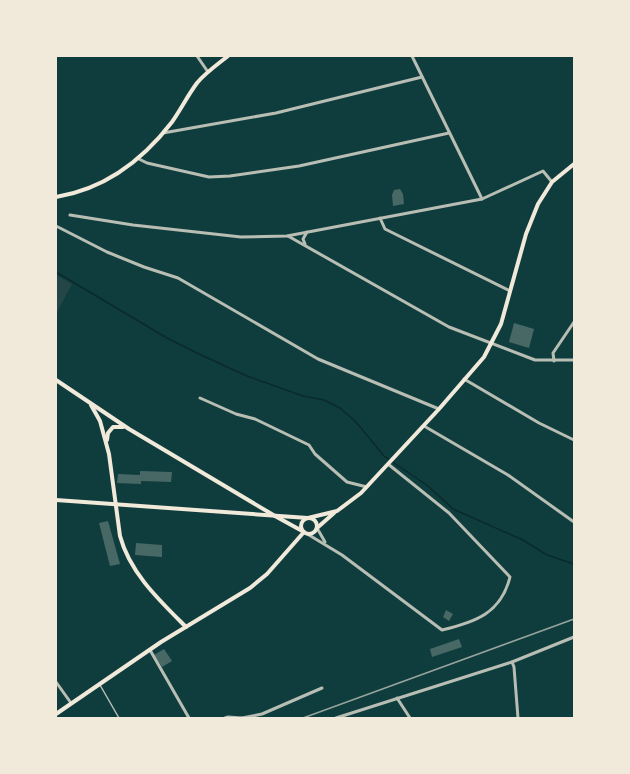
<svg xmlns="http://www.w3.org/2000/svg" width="630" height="774" font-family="Montserrat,sans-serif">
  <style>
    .green { fill: #244646 }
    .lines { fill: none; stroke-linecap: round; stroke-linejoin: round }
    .stream { stroke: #0a2a2b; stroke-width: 1.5 }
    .building { fill: #486865 }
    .service { stroke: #b8beb3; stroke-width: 1.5 }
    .minor { stroke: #b8beb3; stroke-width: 3 }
    .secondary { stroke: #f1e9da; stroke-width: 4 }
    .rail { stroke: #97a49c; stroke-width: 1.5 }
  </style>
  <rect width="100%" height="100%" fill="#0f3d3e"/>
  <path class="green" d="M56 275 72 284 56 314Z"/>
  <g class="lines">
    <path class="stream" d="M56 272 167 338 199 354 247 376 303 396 324 400 340 408 356 422 384 456 428 486 453 509 523 540 547 555 574 564"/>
  </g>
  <g class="building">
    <path d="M400 189 403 194 404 204 393 206 392 195 394 190Z"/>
    <path d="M514 323 534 329 529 348 509 342Z"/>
    <path d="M140 471 172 472 171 482 141 481V484L117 483 118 474 140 475Z"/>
    <path d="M108 521 120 564 110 566 99 523Z"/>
    <path d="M136 543 162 545V557L135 555Z"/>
    <path d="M446 610 453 614 449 621 443 617Z"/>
    <path d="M459 639 462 647 432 657 430 649Z"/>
    <path d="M164 649 172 661 162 667 154 655Z"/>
  </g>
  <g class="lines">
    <path class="service" d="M100 685 119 718"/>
    <g class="minor">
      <path d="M197 56 208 72"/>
      <path d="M412 56 482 199"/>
      <path d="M163 133 276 113 422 77"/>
      <path d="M139 159 147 163 209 177 230 176 299 166 449 133"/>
      <path d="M70 215 133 225 241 237 287 236 482 199 543 171 552 182"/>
      <path d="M380 218 385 229 510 291"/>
      <path d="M56 226 107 252 144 267 178 278 318 359 439 409"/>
      <path d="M288 236 449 327 535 360H574"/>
      <path d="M305 244 303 239 307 232"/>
      <path d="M554 361 553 353 574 322"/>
      <path d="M464 379 539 423 574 440"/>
      <path d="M200 398 236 414 255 419 309 445 315 454 347 482 367 487"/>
      <path d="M424 426 508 475 574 522"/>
      <path d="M317 528 325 542"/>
      <path d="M304 532 342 555 442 630C476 622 501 613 510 577L449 513 388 464"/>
      <path d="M150 650 189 718"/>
      <path d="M512 662 574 637"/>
      <path d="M56 682 71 703"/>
      <path d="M397 698 410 718"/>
      <path d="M225 718 228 717 242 718"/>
      <path d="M242 718 262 714 322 688"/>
      <path d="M336 718 512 662 514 667 518 718"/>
    </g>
    <g class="secondary">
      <path d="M56 197C105 189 142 161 172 122 181 109 188 95 197 83 205 73 218 64 228 56"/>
      <path d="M56 380 129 429 275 516 304 532 267 574 250 588 161 642 56 714"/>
      <path d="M91 405 100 421 109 454 120 536C130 573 159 600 186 627"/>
      <path d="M107 440 108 433 113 427H123"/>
      <path d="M56 500 308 518 337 511 361 493 439 409 484 357 501 324 526 234 538 204 552 182 574 164"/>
      <circle cx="309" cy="526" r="8"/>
      <path d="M317 528 334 513"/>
    </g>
    <path class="rail" d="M303 718 574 619"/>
  </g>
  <rect width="630" height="774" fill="none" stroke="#f1e9da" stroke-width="114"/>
</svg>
